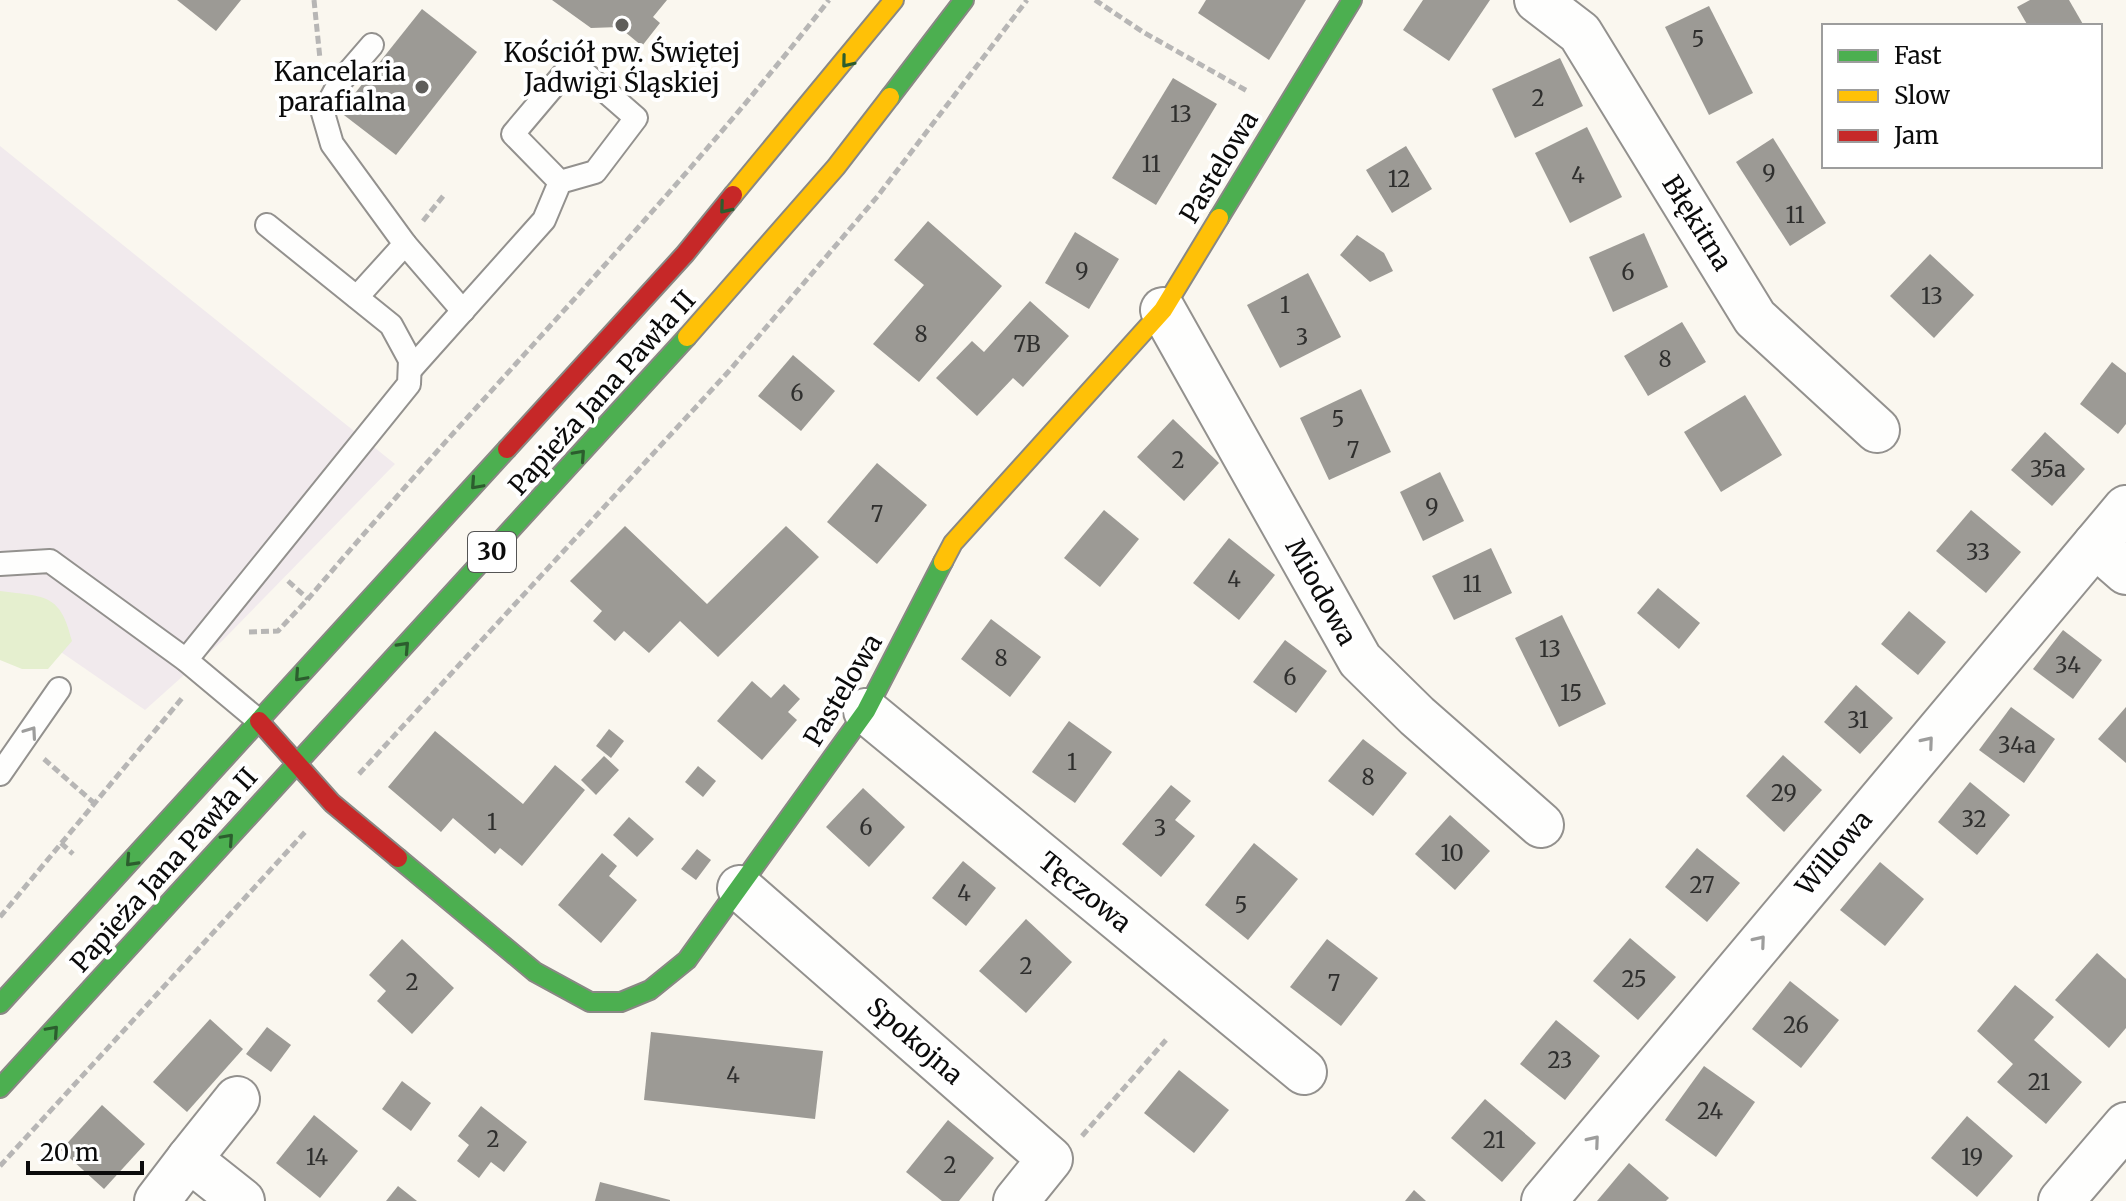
<svg xmlns="http://www.w3.org/2000/svg" width="2126" height="1201" font-family="Merriweather,serif">
  <style>
    .industrial { fill: #f1eaed }
    .green { fill: #e5efcf }
    .building { fill: #9c9a95 }
    .lines { fill: none; stroke-linecap: round; stroke-linejoin: round }
    .lane-casing { stroke: #93918e; stroke-width: 26 }
    .street-casing { stroke: #93918e; stroke-width: 48 }
    .fast-casing { stroke: #898884; stroke-width: 22 }
    .slow-casing { stroke: #898884; stroke-width: 22 }
    .jam-casing { stroke: #898884; stroke-width: 22 }
    .path { stroke: #b7b6b5; stroke-width: 5; stroke-dasharray: 8 4; stroke-linecap: butt }
    .lane { stroke: #fefefd; stroke-width: 22 }
    .street { stroke: #fefefd; stroke-width: 44 }
    .fast { stroke: #4caf50; stroke-width: 18 }
    .slow { stroke: #ffc107; stroke-width: 18 }
    .jam { stroke: #c62828; stroke-width: 18 }
    .oneway { stroke: #2c5d2e }
    .oneway2 { stroke: #9d9d9c }
    .poi-dot { fill: #5f5e5b; stroke: #fff; stroke-width: 3 }
    .labels { text-anchor: middle; stroke-width: 8; stroke-linejoin: round; paint-order: stroke }
    .number-label { font-size: 22px; fill: #2f2f2e }
    .shield { fill: #fff; stroke: #545454; stroke-width: 2 }
    .shield-label { font-size: 24px; font-weight: bold; fill: #0b0b0b }
    .poi-label { font-size: 26px; fill: #0b0b0b; stroke: #fff }
    .street-label { font-size: 26px; fill: #0b0b0b; stroke: #fff }
  </style>
  <rect width="100%" height="100%" fill="#faf7ef"/>
  <path class="industrial" d="M0 146 395 464 222 641 145 710 0 610Z"/>
  <path class="green" d="M0 591C46 597 60 593 72 641L48 669H22L0 660Z"/>
  <g class="building">
    <path d="M177 0H241L216 31Z"/>
    <path d="M552 0H667L653 17 660 23 642 46 619 27 591 28Z"/>
    <path d="M1206 0H1306L1269 60 1198 13Z"/>
    <path d="M1423 0H1490L1449 61 1403 30Z"/>
    <path d="M2030 0H2069L2084 26H2028L2017 7Z"/>
    <path d="M1709 6 1753 93 1709 115 1665 27Z"/>
    <path d="M422 9 477 52 396 155 340 112Z"/>
    <path d="M1560 58 1583 106 1515 138 1492 89Z"/>
    <path d="M1173 78 1217 104 1156 205 1112 178Z"/>
    <path d="M1587 127 1622 197 1570 223 1535 153Z"/>
    <path d="M1773 138 1826 223 1790 246 1736 162Z"/>
    <path d="M1406 146 1432 189 1392 213 1366 170Z"/>
    <path d="M928 221 1002 286 919 382 873 344 924 285 894 260Z"/>
    <path d="M1075 232 1119 259 1089 309 1045 283Z"/>
    <path d="M1644 233 1668 287 1613 312 1589 257Z"/>
    <path d="M1357 235 1384 253 1393 271 1370 282 1340 255Z"/>
    <path d="M1930 254 1974 295 1934 338 1890 296Z"/>
    <path d="M1308 273 1341 337 1280 368 1247 305Z"/>
    <path d="M1030 301 1069 336 1023 387 1013 378 977 416 936 378 972 341 984 352Z"/>
    <path d="M1682 322 1706 362 1648 396 1624 356Z"/>
    <path d="M793 355 835 391 801 431 758 396Z"/>
    <path d="M2112 362 2126 373V424L2118 434 2080 404Z"/>
    <path d="M1361 389 1391 452 1329 480 1300 418Z"/>
    <path d="M1745 395 1782 455 1721 492 1684 432Z"/>
    <path d="M1173 419 1219 463 1184 501 1137 457Z"/>
    <path d="M2045 432 2085 469 2052 506 2011 470Z"/>
    <path d="M877 463 927 505 877 564 827 522Z"/>
    <path d="M1440 472 1464 521 1423 541 1400 492Z"/>
    <path d="M1104 510 1139 539 1100 587 1064 558Z"/>
    <path d="M1971 510 2021 552 1986 593 1936 551Z"/>
    <path d="M625 526 707 604 786 526 819 557 718 657 680 621 649 653 624 631 615 641 593 621 602 611 570 581Z"/>
    <path d="M1229 538 1275 575 1239 620 1193 583Z"/>
    <path d="M1491 548 1512 593 1454 620 1432 576Z"/>
    <path d="M1658 588 1700 623 1679 649 1637 613Z"/>
    <path d="M1909 611 1946 642 1918 675 1881 644Z"/>
    <path d="M1562 615 1606 704 1559 727 1515 638Z"/>
    <path d="M991 619 1041 657 1010 697 961 659Z"/>
    <path d="M2063 630 2102 660 2073 699 2033 669Z"/>
    <path d="M1285 640 1327 671 1296 713 1253 682Z"/>
    <path d="M752 681 771 698 784 684 800 699 788 712 797 720 762 760 717 721Z"/>
    <path d="M1856 685 1893 718 1860 754 1824 722Z"/>
    <path d="M2011 707 2055 739 2024 783 1979 750Z"/>
    <path d="M2126 707V763L2098 739Z"/>
    <path d="M1069 721 1112 752 1075 803 1032 772Z"/>
    <path d="M609 729 624 741 611 758 596 746Z"/>
    <path d="M435 731 523 804 555 765 585 790 522 866 500 848 495 854 453 818 441 832 388 787Z"/>
    <path d="M1363 739 1407 773 1373 816 1328 781Z"/>
    <path d="M1783 755 1822 790 1784 832 1746 796Z"/>
    <path d="M604 756 619 770 596 795 581 780Z"/>
    <path d="M698 766 716 781 703 797 685 782Z"/>
    <path d="M1970 782 2010 815 1977 855 1938 822Z"/>
    <path d="M1171 785 1191 801 1175 820 1195 836 1161 877 1122 844Z"/>
    <path d="M863 788 905 827 869 867 826 827Z"/>
    <path d="M1450 815 1490 851 1455 890 1415 854Z"/>
    <path d="M629 817 654 839 637 857 613 835Z"/>
    <path d="M1254 843 1298 879 1248 940 1205 905Z"/>
    <path d="M1697 848 1740 883 1707 922 1665 887Z"/>
    <path d="M697 849 711 860 696 880 681 869Z"/>
    <path d="M602 853 617 866 609 876 637 900 601 943 558 905Z"/>
    <path d="M963 861 996 888 966 926 932 898Z"/>
    <path d="M1880 862 1924 899 1885 946 1840 910Z"/>
    <path d="M1026 919 1072 962 1026 1013 979 971Z"/>
    <path d="M1630 938 1676 977 1638 1020 1593 981Z"/>
    <path d="M402 939 454 988 412 1034 377 1001 386 991 369 975Z"/>
    <path d="M1327 939 1378 978 1341 1026 1290 987Z"/>
    <path d="M2097 953 2126 979V1028L2109 1048 2055 1000Z"/>
    <path d="M1790 981 1839 1020 1801 1068 1752 1029Z"/>
    <path d="M2015 985 2054 1017 2034 1040 2082 1082 2046 1124 1997 1082 2013 1064 1977 1031Z"/>
    <path d="M210 1019 243 1049 187 1112 153 1082Z"/>
    <path d="M1556 1020 1600 1056 1565 1100 1520 1064Z"/>
    <path d="M267 1027 291 1045 271 1072 246 1054Z"/>
    <path d="M651 1032 823 1051 815 1119 644 1100Z"/>
    <path d="M1704 1066 1755 1102 1716 1157 1665 1120Z"/>
    <path d="M1179 1070 1229 1110 1194 1153 1144 1113Z"/>
    <path d="M402 1081 431 1103 411 1131 382 1109Z"/>
    <path d="M1485 1099 1536 1143 1502 1182 1451 1138Z"/>
    <path d="M102 1105 145 1144 104 1189 61 1150Z"/>
    <path d="M481 1106 527 1142 504 1172 491 1162 479 1178 457 1161 469 1145 458 1136Z"/>
    <path d="M314 1115 358 1151 320 1198 276 1163Z"/>
    <path d="M1967 1116 2013 1156 1977 1197 1931 1158Z"/>
    <path d="M948 1120 994 1158 959 1201H942L906 1172Z"/>
    <path d="M1629 1163 1669 1198 1666 1201H1597Z"/>
    <path d="M600 1182 670 1200V1201H595Z"/>
    <path d="M398 1186 417 1201H386Z"/>
    <path d="M1414 1190 1426 1201H1405Z"/>
  </g>
  <g class="lines">
    <g class="lane-casing">
      <g id="lane">
        <path d="M405 244 463 311"/>
        <path d="M357 297 405 244 332 144 323 113 340 82 372 45"/>
        <path d="M410 370 544 220 560 182 595 172 636 118 573 63 513 134 560 182"/>
        <path d="M0 564 50 561 186 660 259 721"/>
        <path d="M186 660 409 384 410 360 391 325 267 225"/>
        <path d="M0 774 59 689"/>
      </g>
    </g>
    <g class="street-casing">
      <g id="street">
        <path d="M1537 0 1580 33 1755 318 1877 430"/>
        <path d="M1163 310 1360 660 1417 716 1541 825"/>
        <path d="M2095 545 2126 572"/>
        <path d="M866 711 1304 1072"/>
        <path d="M740 888 1050 1159 1016 1201"/>
        <path d="M189 1159 237 1099"/>
        <path d="M157 1201 189 1159 242 1201"/>
        <path d="M1544 1201 2126 508"/>
        <path d="M2061 1201 2126 1125"/>
      </g>
    </g>
    <g class="fast-casing">
      <g id="fast">
        <path d="M890 97 964 0"/>
        <path d="M1219 218 1352 0"/>
        <path d="M398 858 535 972 590 1002H621L650 990 687 960 866 711 943 562"/>
        <path d="M0 1004 507 449"/>
        <path d="M0 1088 687 337"/>
      </g>
    </g>
    <g class="slow-casing">
      <g id="slow">
        <path d="M733 195 894 0"/>
        <path d="M687 337 836 167 890 97"/>
        <path d="M943 562 953 543 1163 310 1219 218"/>
      </g>
    </g>
    <g class="jam-casing">
      <g id="jam">
        <path d="M507 449 685 254 733 195"/>
        <path d="M259 721 332 803 398 858"/>
      </g>
    </g>
    <g class="path">
      <path d="M314 0 320 59"/>
      <path d="M1095 0 1143 32 1249 92"/>
      <path d="M423 221 444 195"/>
      <path d="M288 581 308 599"/>
      <path d="M249 632 278 631 308 599C479 397 666 209 829 0"/>
      <path d="M44 759 94 803"/>
      <path d="M359 774 729 371 877 197 1027 0"/>
      <path d="M61 843 73 854"/>
      <path d="M0 917 183 697"/>
      <path d="M1082 1136 1166 1040"/>
      <path d="M0 1166 306 831"/>
    </g>
    <use href="#lane" class="lane"/>
    <use href="#street" class="street"/>
    <use href="#fast" class="fast"/>
    <use href="#slow" class="slow"/>
    <use href="#jam" class="jam"/>
  </g>
  <defs><path id="oneway-chevron" d="M-2-3.5L2.5 0L-2 3.5" fill="none" stroke-width="1.6" stroke-linecap="round" stroke-linejoin="round" transform="scale(2)"/></defs>
  <g class="oneway">
    <use href="#oneway-chevron" transform="translate(847 62) rotate(129)"/>
    <use href="#oneway-chevron" transform="translate(725 208) rotate(130)"/>
    <use href="#oneway-chevron" transform="translate(580 455) rotate(-48)"/>
    <use href="#oneway-chevron" transform="translate(476 484) rotate(132)"/>
    <use href="#oneway-chevron" transform="translate(404 647) rotate(-47)"/>
    <use href="#oneway-chevron" transform="translate(300 676) rotate(132)"/>
    <use href="#oneway-chevron" transform="translate(228 839) rotate(-48)"/>
    <use href="#oneway-chevron" transform="translate(131 861) rotate(133)"/>
    <use href="#oneway-chevron" transform="translate(53 1031) rotate(-48)"/>
  </g>
  <g class="oneway2">
    <use href="#oneway-chevron" transform="translate(31 732) rotate(-55)"/>
    <use href="#oneway-chevron" transform="translate(1928 742) rotate(-50)"/>
    <use href="#oneway-chevron" transform="translate(1760 941) rotate(-50)"/>
    <use href="#oneway-chevron" transform="translate(1594 1141) rotate(-50)"/>
  </g>
  <g class="poi-dot">
    <circle cx="622" cy="25" r="8"/>
    <circle cx="422" cy="87" r="8"/>
  </g>
  <g class="labels">
    <g class="number-label">
      <text x="1698" y="47">5</text>
      <text x="1538" y="106">2</text>
      <text x="1181" y="122">13</text>
      <text x="1151" y="172">11</text>
      <text x="1769" y="181">9</text>
      <text x="1578" y="183">4</text>
      <text x="1399" y="187">12</text>
      <text x="1795" y="223">11</text>
      <text x="1082" y="279">9</text>
      <text x="1628" y="280">6</text>
      <text x="1932" y="304">13</text>
      <text x="1285" y="313">1</text>
      <text x="921" y="342">8</text>
      <text x="1302" y="345">3</text>
      <text x="1027" y="352">7B</text>
      <text x="1665" y="367">8</text>
      <text x="797" y="401">6</text>
      <text x="1338" y="427">5</text>
      <text x="1353" y="458">7</text>
      <text x="1178" y="468">2</text>
      <text x="2048" y="477">35a</text>
      <text x="1432" y="515">9</text>
      <text x="877" y="522">7</text>
      <text x="1978" y="560">33</text>
      <text x="1234" y="587">4</text>
      <text x="1472" y="592">11</text>
      <text x="1550" y="657">13</text>
      <text x="1001" y="666">8</text>
      <text x="2068" y="673">34</text>
      <text x="1290" y="685">6</text>
      <text x="1571" y="701">15</text>
      <text x="1858" y="728">31</text>
      <text x="2017" y="753">34a</text>
      <text x="1072" y="770">1</text>
      <text x="1368" y="785">8</text>
      <text x="1784" y="801">29</text>
      <text x="1974" y="827">32</text>
      <text x="492" y="830">1</text>
      <text x="866" y="835">6</text>
      <text x="1160" y="836">3</text>
      <text x="1452" y="861">10</text>
      <text x="1702" y="893">27</text>
      <text x="964" y="901">4</text>
      <text x="1241" y="913">5</text>
      <text x="1026" y="974">2</text>
      <text x="1634" y="987">25</text>
      <text x="412" y="990">2</text>
      <text x="1334" y="991">7</text>
      <text x="1796" y="1033">26</text>
      <text x="1560" y="1068">23</text>
      <text x="733" y="1083">4</text>
      <text x="2039" y="1090">21</text>
      <text x="1710" y="1119">24</text>
      <text x="493" y="1147">2</text>
      <text x="1494" y="1148">21</text>
      <text x="317" y="1165">14</text>
      <text x="1972" y="1165">19</text>
      <text x="950" y="1173">2</text>
    </g>
    <rect class="shield" x="468" y="532" width="48" height="40" rx="6"/>
    <g class="shield-label">
      <text x="492" y="560">30</text>
    </g>
    <g class="poi-label">
      <text x="622" y="62">Kościół pw. Świętej<tspan x="622" dy="30">Jadwigi Śląskiej</tspan></text>
      <text x="406" y="81" text-anchor="end">Kancelaria<tspan x="406" dy="30">parafialna</tspan></text>
    </g>
    <g class="street-label">
      <text transform="translate(1219 167) rotate(-59)" y="9">Pastelowa</text>
      <text transform="translate(1697 223) rotate(58)" y="9">Błękitna</text>
      <text transform="translate(602 393) rotate(-48)" y="9">Papieża Jana Pawła II</text>
      <text transform="translate(1321 592) rotate(61)" y="9">Miodowa</text>
      <text transform="translate(843 690) rotate(-59)" y="9">Pastelowa</text>
      <text transform="translate(1834 853) rotate(-50)" y="9">Willowa</text>
      <text transform="translate(164 870) rotate(-48)" y="9">Papieża Jana Pawła II</text>
      <text transform="translate(1085 892) rotate(39)" y="9">Tęczowa</text>
      <text transform="translate(915 1041) rotate(41)" y="9">Spokojna</text>
    </g>
  </g>
  <rect x="1822" y="24" width="280" height="144" fill="#ffffff" stroke="#9d9d9d" stroke-width="2"/>
  <rect x="1838" y="50" width="40" height="12" fill="#4caf50" stroke="#9d9d9d" stroke-width="2"/>
  <text x="1894" y="64" font-size="24" fill="#0b0b0b">Fast</text>
  <rect x="1838" y="90" width="40" height="12" fill="#ffc107" stroke="#9d9d9d" stroke-width="2"/>
  <text x="1894" y="104" font-size="24" fill="#0b0b0b">Slow</text>
  <rect x="1838" y="130" width="40" height="12" fill="#c62828" stroke="#9d9d9d" stroke-width="2"/>
  <text x="1894" y="144" font-size="24" fill="#0b0b0b">Jam</text>
  <path d="M28 1161v12h114v-12" fill="none" stroke="#0b0b0b" stroke-width="4"/>
  <text x="40" y="1161" font-size="24" fill="#0b0b0b" stroke="#ffffff" stroke-width="6" paint-order="stroke">20 m</text>
</svg>
